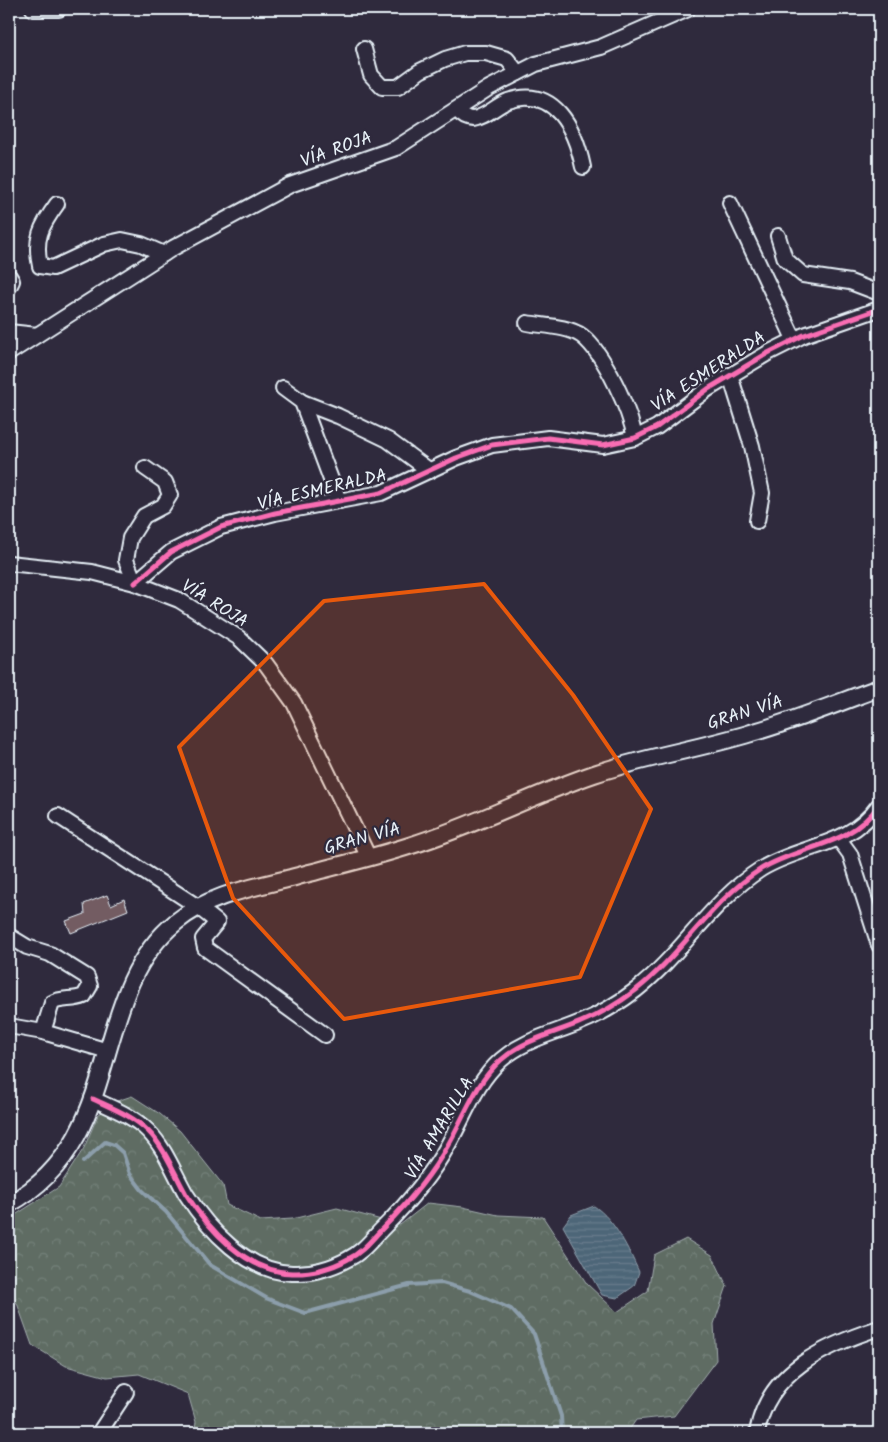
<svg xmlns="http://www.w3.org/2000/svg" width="888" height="1442" font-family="Kalam,sans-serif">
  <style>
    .forest { fill: url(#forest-crowns); stroke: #a3aeae }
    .water { fill: url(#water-rules); stroke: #8c9eab }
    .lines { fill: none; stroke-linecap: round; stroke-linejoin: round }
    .stream { stroke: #8c9eab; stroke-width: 4 }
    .building { fill: #735c62; stroke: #e8f1f8 }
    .minor-casing { stroke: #e8f1f8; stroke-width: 18 }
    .major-casing { stroke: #e8f1f8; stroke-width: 20 }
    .minor { stroke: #2f2a3d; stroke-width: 14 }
    .major { stroke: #2f2a3d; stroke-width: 16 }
    .cycleway-casing { stroke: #2f2a3d; stroke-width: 8 }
    .cycleway { stroke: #f96db3; stroke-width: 5 }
    .marked { fill: #e8590c; fill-opacity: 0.2; stroke: #e8590c; stroke-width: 4; stroke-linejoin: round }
    .labels { text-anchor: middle; stroke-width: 4.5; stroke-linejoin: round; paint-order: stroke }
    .street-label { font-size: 18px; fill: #e8f1f8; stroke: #2f2a3d }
  </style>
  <defs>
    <pattern id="forest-crowns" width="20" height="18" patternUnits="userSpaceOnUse" patternTransform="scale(1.25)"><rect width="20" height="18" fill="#5e6c63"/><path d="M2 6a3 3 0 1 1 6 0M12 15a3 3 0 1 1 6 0" fill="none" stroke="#75817a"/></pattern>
    <pattern id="water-rules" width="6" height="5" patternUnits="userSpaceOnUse" patternTransform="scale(1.25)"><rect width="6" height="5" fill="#4e6678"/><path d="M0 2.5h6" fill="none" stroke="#687c8c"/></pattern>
  </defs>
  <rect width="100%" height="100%" fill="#2f2a3d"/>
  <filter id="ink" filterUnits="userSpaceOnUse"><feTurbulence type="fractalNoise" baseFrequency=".02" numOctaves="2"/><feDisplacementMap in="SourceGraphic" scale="10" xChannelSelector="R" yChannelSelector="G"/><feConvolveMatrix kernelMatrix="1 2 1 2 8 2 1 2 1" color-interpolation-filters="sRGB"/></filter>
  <g filter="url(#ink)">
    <path class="forest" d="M132 1096 160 1114 180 1131 223 1185 227 1205 261 1221 292 1219 337 1208 400 1225 428 1203 463 1207 498 1215 543 1217 587 1284 617 1312 648 1291 654 1255 686 1239 712 1255 727 1286 714 1324 716 1360 674 1416 636 1420 627 1433H194L196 1422 188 1394 139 1374 107 1377 66 1366 32 1345 17 1303 9 1294V1219L59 1187 84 1148 98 1115 117 1101Z"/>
    <path class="water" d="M594 1206C615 1220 629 1250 639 1272L634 1286 617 1298 602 1295 563 1226 571 1215Z"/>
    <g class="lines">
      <path class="stream" d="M83 1162 105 1142 114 1145 123 1153 130 1174 142 1190 166 1212 210 1265 268 1299 305 1313 409 1285 442 1283 470 1291 511 1309 534 1334 561 1416 562 1433"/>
    </g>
    <path class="building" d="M107 895 111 905 124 899 128 910 71 933 66 921 85 914 84 904Z"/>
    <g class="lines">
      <g class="minor-casing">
        <g id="minor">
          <path d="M33 9H59"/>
          <path d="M364 49 371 75 382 87H398L420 71 445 59 465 53H486L507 59 518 73"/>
          <path d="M457 110C461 115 466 119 473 119 487 117 495 106 508 101 555 85 575 129 583 167"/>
          <path d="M730 203 794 339"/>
          <path d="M57 204C41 226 34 239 40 266L53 268 104 244 122 240 141 244 164 254"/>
          <path d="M778 236 785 259 803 275 850 282 879 293"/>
          <path d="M9 276 12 281 9 287"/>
          <path d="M527 323C544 326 568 326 582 336 605 354 630 411 635 438"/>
          <path d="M9 332 37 335"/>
          <path d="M9 353 173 248 290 185 396 148 489 88 536 64 601 47 688 9"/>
          <path d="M730 375 752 446 762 493 757 521"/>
          <path d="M283 388 302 402 339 501"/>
          <path d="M302 402 338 416 388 440 430 471"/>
          <path d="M145 468 165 482 170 495 163 506 144 516 130 538 126 560 135 583 171 552 221 527 275 513 381 493 456 458 492 445 548 438 603 445 635 438 657 427 708 389 768 353 804 335 879 309"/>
          <path d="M9 563 92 572 135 583 179 600 239 638 266 664 294 703 369 858"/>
          <path d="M58 816 198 907 217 922 203 939 205 948 325 1035"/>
          <path d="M839 839 850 854 879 945"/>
          <path d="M9 936 27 947 50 954 87 977 90 986 84 996C73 1001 61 997 52 1003L43 1032"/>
          <path d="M9 1026 43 1032 108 1051"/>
          <path d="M93 1099C112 1108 133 1116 148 1131 165 1148 174 1173 186 1194 208 1229 247 1272 292 1273 311 1274 332 1268 348 1259 363 1252 372 1239 383 1228 408 1203 431 1176 448 1145 465 1116 475 1083 501 1060 525 1039 553 1034 581 1022 601 1014 619 1003 636 990 682 954 711 901 761 869 802 844 849 848 879 805"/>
          <path d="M99 1433 126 1392"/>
          <path d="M757 1433C767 1371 826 1345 879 1328"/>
        </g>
      </g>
      <g class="major-casing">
        <path id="major" d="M9 1204C128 1139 86 995 176 922 209 895 251 888 291 878 331 867 372 858 412 845 474 826 532 795 594 774 645 757 699 749 751 733 794 721 837 703 879 688"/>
      </g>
      <use href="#minor" class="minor"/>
      <use href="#major" class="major"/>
      <g class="cycleway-casing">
        <g id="cycleway">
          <path d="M135 583 171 552 221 527 275 513 381 493 456 458 492 445 548 438 603 445 635 438 657 427 708 389 768 353 804 335 879 309"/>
          <path d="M93 1099C112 1108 133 1116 148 1131 165 1148 174 1173 186 1194 208 1229 247 1272 292 1273 311 1274 332 1268 348 1259 363 1252 372 1239 383 1228 408 1203 431 1176 448 1145 465 1116 475 1083 501 1060 525 1039 553 1034 581 1022 601 1014 619 1003 636 990 682 954 711 901 761 869 802 844 849 848 879 805"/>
        </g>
      </g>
      <use href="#cycleway" class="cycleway"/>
    </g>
  </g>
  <path class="marked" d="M484 584 573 695 651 809 580 977 344 1019 233 898 179 747 324 601Z"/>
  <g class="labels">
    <g class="street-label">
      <text transform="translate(336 149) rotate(-20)" y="6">VÍA ROJA</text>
      <text transform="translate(708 371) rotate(-33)" y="6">VÍA ESMERALDA</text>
      <text transform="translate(322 489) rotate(-13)" y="6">VÍA ESMERALDA</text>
      <text transform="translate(215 603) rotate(32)" y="6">VÍA ROJA</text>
      <text transform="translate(745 712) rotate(-17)" y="6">GRAN VÍA</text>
      <text transform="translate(362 838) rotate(-15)" y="6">GRAN VÍA</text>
      <text transform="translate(439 1128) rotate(-59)" y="6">VÍA AMARILLA</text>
    </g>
  </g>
  <rect width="888" height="1442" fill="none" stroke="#2f2a3d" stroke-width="30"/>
  <rect x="15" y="15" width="858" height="1412" fill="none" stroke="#e8f1f8" stroke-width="2" filter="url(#ink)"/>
</svg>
